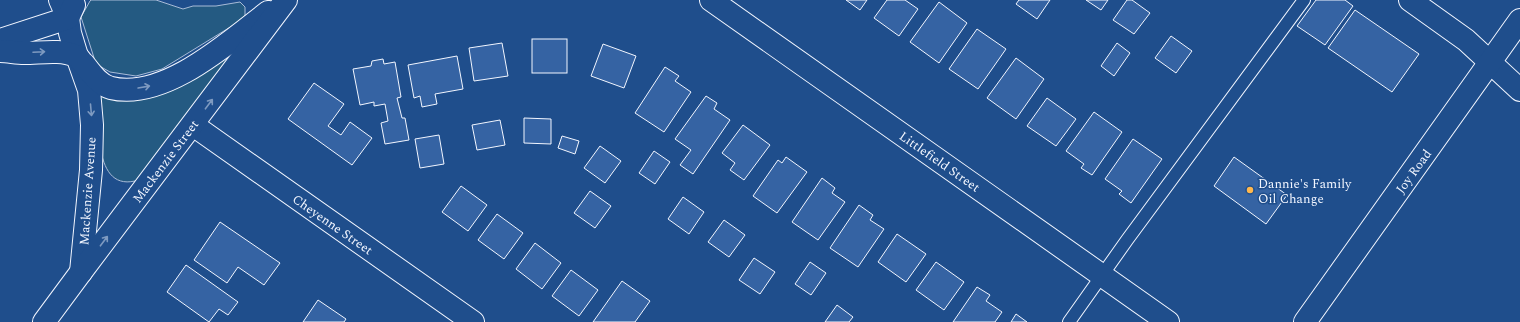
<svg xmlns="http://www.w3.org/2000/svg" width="1520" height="322" font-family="Spectral,serif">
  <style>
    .green { fill: #245a82; stroke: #a8bbd7 }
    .building { fill: #3563a3; stroke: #f2f6ff }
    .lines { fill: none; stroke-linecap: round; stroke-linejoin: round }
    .service-casing { stroke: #f2f6ff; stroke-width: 14 }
    .minor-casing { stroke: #f2f6ff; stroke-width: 24 }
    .tertiary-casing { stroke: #f2f6ff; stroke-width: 24 }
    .service { stroke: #1f4e8c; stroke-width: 12 }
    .minor { stroke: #1f4e8c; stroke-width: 22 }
    .tertiary { stroke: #1f4e8c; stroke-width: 22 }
    .oneway { stroke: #7e9ac0 }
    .poi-dot { fill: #ffb74d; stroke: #1f4e8c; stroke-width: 1.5 }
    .labels { text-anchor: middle; stroke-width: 3; stroke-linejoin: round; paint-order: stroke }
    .street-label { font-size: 13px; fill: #f2f6ff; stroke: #1f4e8c }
    .poi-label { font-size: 13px; fill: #f2f6ff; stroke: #1f4e8c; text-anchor: start }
  </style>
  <rect width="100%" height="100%" fill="#1f4e8c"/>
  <g class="green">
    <path d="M91 0H156L183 9 193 6H216L240 2 245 7V18L162 69 136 76 110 72 96 64 81 17 90 1Z"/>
    <path d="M231 54 144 178C92 200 98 123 101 93L191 78Z"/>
  </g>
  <g class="building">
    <path d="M846 0H867L860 10Z"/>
    <path d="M887 0H905L918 9 899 36 874 18Z"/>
    <path d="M1019 0H1050L1037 19 1016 4Z"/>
    <path d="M1086 0H1108L1101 10Z"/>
    <path d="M1127 0H1132L1150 13 1134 34 1113 20Z"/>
    <path d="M1316 0H1345L1353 6 1325 45 1297 26Z"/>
    <path d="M939 2 967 23 939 63 910 42Z"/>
    <path d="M1355 10 1419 54 1392 92 1328 48Z"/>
    <path d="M977 29 1006 49 978 89 949 69Z"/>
    <path d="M1171 36 1192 51 1176 73 1155 58Z"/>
    <rect x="532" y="39" width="35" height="34"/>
    <path d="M502 43 508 76 474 81 469 48Z"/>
    <path d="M1117 43 1130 53 1114 76 1101 66Z"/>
    <path d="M603 44 636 56 624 88 591 76Z"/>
    <path d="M457 56 463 89 435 94 437 104 422 107 420 96 414 98 408 65Z"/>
    <path d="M1016 58 1044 79 1016 119 987 98Z"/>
    <path d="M383 59 384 64 395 62 401 97 397 98 402 118H405L409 140 385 144 381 123 388 121 385 104 374 106V102L360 105 353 69 371 66 372 61Z"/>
    <path d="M665 67 679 76 675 81 691 92 664 132 635 113Z"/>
    <path d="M314 83 344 104 328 126 341 135 350 122 372 138 352 165 288 119Z"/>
    <path d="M706 96 717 103 714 109 730 120 693 174 680 165 691 150 675 139Z"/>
    <path d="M1047 98 1076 119 1056 146 1027 126Z"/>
    <path d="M1094 112 1122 132 1092 175 1081 168 1084 164 1066 151Z"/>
    <path d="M524 118 551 119V144L524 143Z"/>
    <path d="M500 120 505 145 477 150 472 125Z"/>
    <path d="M743 125 770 145 744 180 730 170 735 163 722 153Z"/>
    <path d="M439 135 444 164 420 168 415 139Z"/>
    <path d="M562 136 579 141 575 154 558 148Z"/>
    <path d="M1133 139 1162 159 1131 203 1119 194 1122 191 1105 179Z"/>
    <path d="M600 146 621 161 605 183 584 168Z"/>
    <path d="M654 151 670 162 655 184 639 173Z"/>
    <path d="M786 157 807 172 777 213 753 196 778 160 782 163Z"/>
    <path d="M1234 157 1287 195 1266 224 1214 186Z"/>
    <path d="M822 178 835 188 832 193 845 202 818 240 792 222Z"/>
    <path d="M461 186 487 205 468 231 442 212Z"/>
    <path d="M590 191 611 206 595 228 574 213Z"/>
    <path d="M683 197 704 212 689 234 668 219Z"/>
    <path d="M859 205 873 215 870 220 884 229 858 267 830 248Z"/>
    <path d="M497 214 523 233 504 259 478 240Z"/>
    <path d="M724 220 745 235 729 257 708 242Z"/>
    <path d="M220 222 280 263 264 285 238 267 227 283 194 260Z"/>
    <path d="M897 234 926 254 906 282 878 262Z"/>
    <path d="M535 243 561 263 542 289 516 269Z"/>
    <path d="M754 258 775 272 760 294 739 280Z"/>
    <path d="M810 262 826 273 811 295 795 284Z"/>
    <path d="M936 262 964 282 944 310 916 290Z"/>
    <path d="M186 265 238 302 228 315 219 309 209 322 167 292Z"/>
    <path d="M571 270 598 290 579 316 552 296Z"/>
    <path d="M622 281 650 301 635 322H593Z"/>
    <path d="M977 287 990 295 986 301 1002 312 995 322H953Z"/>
    <path d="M318 300 346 319 344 322H303Z"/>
    <path d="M837 305 853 317 849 322H825Z"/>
    <path d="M1016 314 1027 322H1011Z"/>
  </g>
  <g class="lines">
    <g class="service-casing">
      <path id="service" d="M1069 322 1127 240 1304 0"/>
    </g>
    <g class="minor-casing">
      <g id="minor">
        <path d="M60 0 68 18 70 33 77 56 89 90 92 125 91 170 81 272"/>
        <path d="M711 0 1168 322"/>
        <path d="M1410 0 1466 40 1520 90"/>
        <path d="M0 40 68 18 74 5"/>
        <path d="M0 51C8 51 16 53 24 53 41 53 60 49 76 56 79 57 81 62 84 64 91 73 99 85 111 88 164 101 229 42 268 12"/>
        <path d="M193 125 473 322"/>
        <path d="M44 322 81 272 286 0"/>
      </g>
    </g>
    <g class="tertiary-casing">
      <path id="tertiary" d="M1305 322 1520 20"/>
    </g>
    <use href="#service" class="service"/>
    <use href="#minor" class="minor"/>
    <use href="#tertiary" class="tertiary"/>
  </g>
  <defs><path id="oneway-shaft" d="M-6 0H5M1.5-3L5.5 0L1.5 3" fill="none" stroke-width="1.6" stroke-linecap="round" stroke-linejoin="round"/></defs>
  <g class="oneway">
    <use href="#oneway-shaft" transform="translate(39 52) rotate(-3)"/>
    <use href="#oneway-shaft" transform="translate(144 87) rotate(-10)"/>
    <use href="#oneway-shaft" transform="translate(209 104) rotate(-53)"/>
    <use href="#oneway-shaft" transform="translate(91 110) rotate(85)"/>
    <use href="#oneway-shaft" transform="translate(104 241) rotate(-53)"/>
  </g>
  <circle class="poi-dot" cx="1250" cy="190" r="4"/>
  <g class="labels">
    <g class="street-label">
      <text transform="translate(165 161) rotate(-53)" y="5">Mackenzie Street</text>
      <text transform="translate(940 161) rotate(35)" y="5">Littlefield Street</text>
      <text transform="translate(1413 171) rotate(-54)" y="5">Joy Road</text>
      <text transform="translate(87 191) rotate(-86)" y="5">Mackenzie Avenue</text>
      <text transform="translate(333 224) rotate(35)" y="5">Cheyenne Street</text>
    </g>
    <g class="poi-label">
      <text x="1258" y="188">Dannie's Family<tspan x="1258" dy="15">Oil Change</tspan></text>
    </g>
  </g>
</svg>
